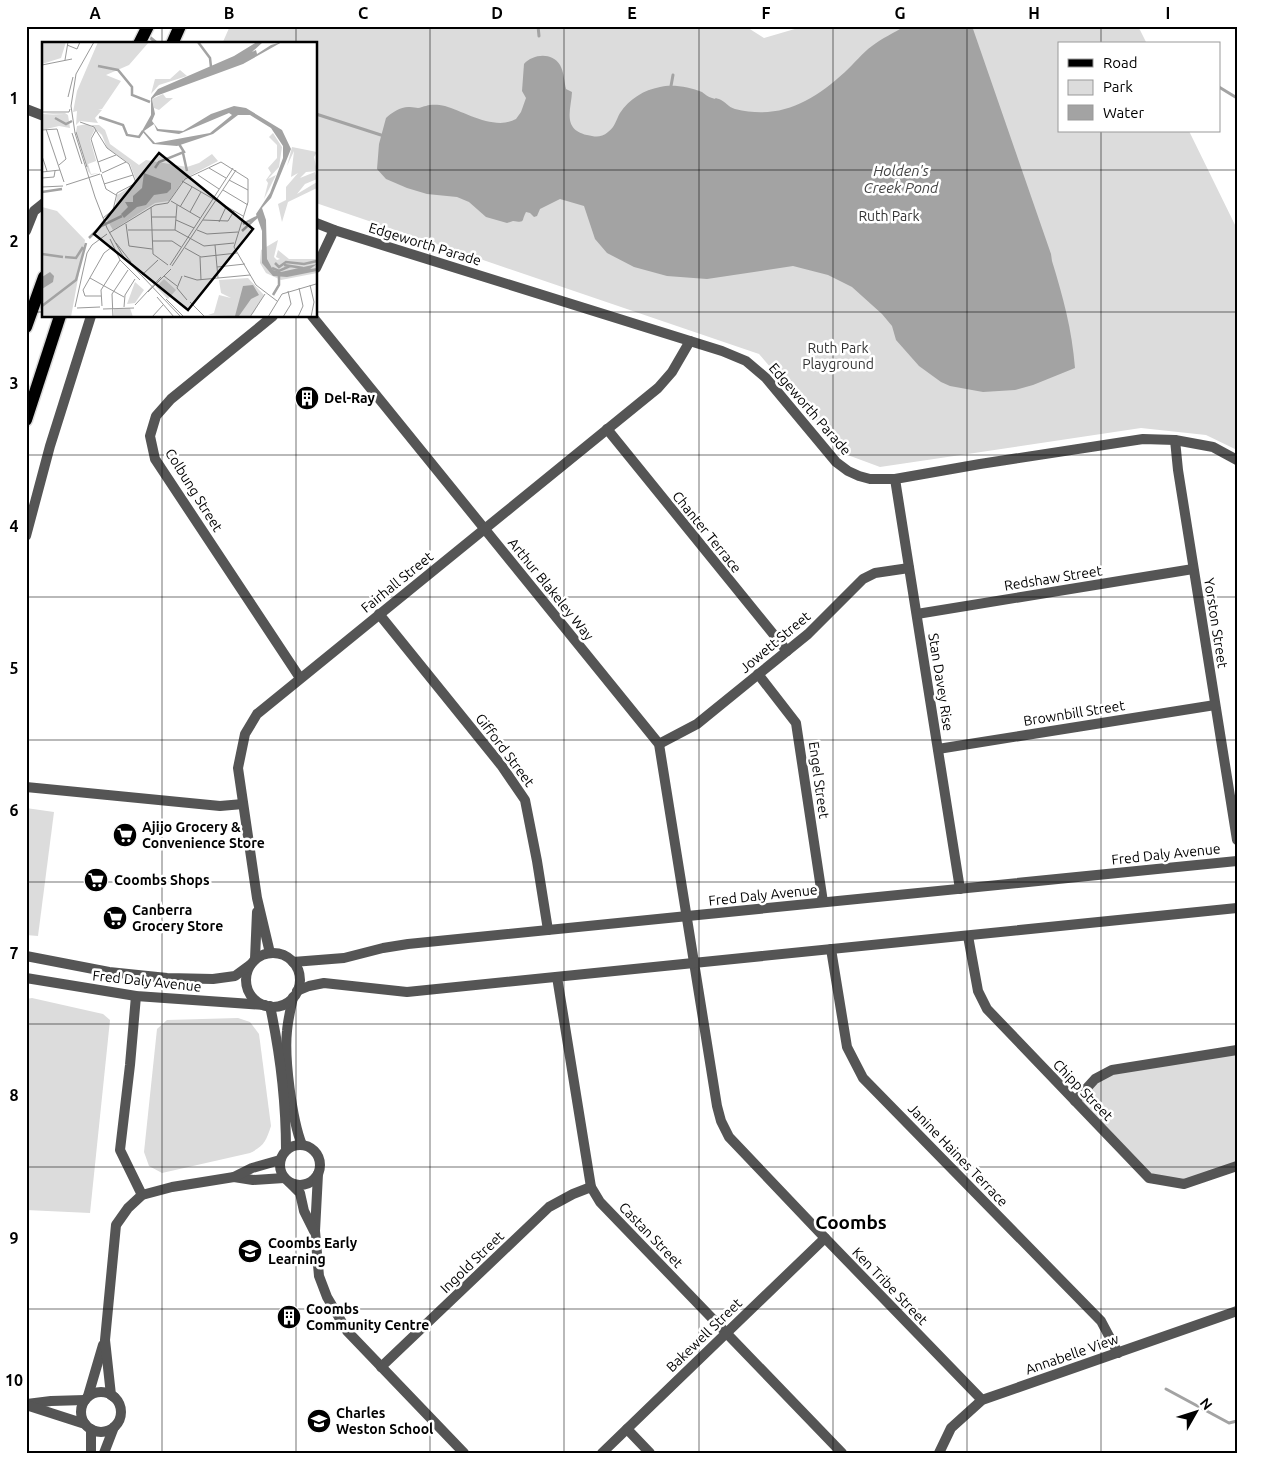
<svg xmlns="http://www.w3.org/2000/svg" width="1263" height="1479" font-family="Ubuntu,sans-serif">
  <style>
    .green { fill: #dcdcdc }
    .water { fill: #a3a3a3 }
    .lines { fill: none; stroke-linecap: round; stroke-linejoin: round }
    .stream { stroke: #a3a3a3; stroke-width: 3 }
    .primary-casing { stroke: #dbdbdb; stroke-width: 15 }
    .minor { stroke: #555; stroke-width: 10 }
    .tertiary { stroke: #555; stroke-width: 10 }
    .primary { stroke: #000; stroke-width: 12 }
    .grid { fill: none; stroke: #000; stroke-width: 1; stroke-opacity: 0.55 }
    .labels { text-anchor: middle; stroke-width: 5; stroke-linejoin: round; paint-order: stroke }
    .park-label { font-size: 14px; fill: #333; stroke: #fff }
    .street-label { font-size: 14px; fill: #000; stroke: #fff }
    .poi-label { font-size: 14px; font-weight: bold; fill: #000; stroke: #fff; text-anchor: start }
    .water-label { font-size: 15px; font-style: italic; fill: #444; stroke: #fff }
    .district-label { font-size: 19px; font-weight: bold; fill: #000; stroke: #fff }
    .inset-river { fill: none; stroke: #a3a3a3; stroke-width: 2.5 }
    .inset-road { fill: none; stroke: #999; stroke-width: 1 }
    .view { fill: #000; fill-opacity: 0.15; stroke: #000; stroke-width: 2.5 }
    .inset-edge { fill: none; stroke: #000; stroke-width: 2.5 }
    .neatline { fill: none; stroke: #000; stroke-width: 2 }
    .grid-label { font-size: 16px; text-anchor: middle; font-weight: bold; fill: #000 }
  </style>
  <rect width="100%" height="100%" fill="#fff"/>
  <g class="green">
    <path d="M230 26H745L764 38 805 26H1138L1147 44H1059V131H1189L1237 229V450L1206 435 1141 428 880 467 845 454 759 354 316 203V44H222Z"/>
    <path d="M26 808 54 812 38 936 26 935Z"/>
    <path d="M32 998 103 1014 110 1020 90 1213 26 1210V999Z"/>
    <path d="M238 1018 250 1022 259 1034 271 1126C266 1141 264 1146 250 1153L162 1173 149 1166 144 1152 157 1029 167 1020Z"/>
    <path d="M1237 1050V1166L1184 1184 1149 1178 1075 1101 1112 1070Z"/>
  </g>
  <path class="water" d="M905 26H972L1051 254 1052 261C1063 297 1072 329 1075 368L1033 385 1015 390 983 392 950 386 941 382 919 366 896 340 892 326 882 314 852 287 828 275 793 266 707 279 667 276 634 267 607 253 595 239 584 206 560 199 540 209 537 216 534 217 530 213 526 212C521 221 526 223 513 221L507 223 486 217 469 202 457 197 427 194 407 188 386 179 377 169 379 144 386 118C392 112 402 106 410 107 413 107 416 108 418 108 420 108 424 106 426 106 432 104 439 105 445 106 465 112 495 131 516 119L521 112 526 98 522 91 524 64C533 54 552 52 560 65 564 72 564 81 566 89L572 92C571 110 562 129 587 135 595 137 601 138 608 132 615 127 616 120 620 113 629 99 644 90 660 87 672 84 690 87 702 92 705 94 708 97 712 98 717 100 713 97 719 99 725 101 728 107 735 109 780 120 812 102 845 72 854 64 862 53 872 46 882 38 894 33 905 26Z"/>
  <g class="lines">
    <g class="stream">
      <path d="M538 26 539 36"/>
      <path d="M147 35 158 44"/>
      <path d="M671 86 673 75"/>
      <path d="M1219 87 1237 98"/>
      <path d="M316 114 381 135"/>
      <path d="M1166 1389 1229 1423 1237 1421"/>
    </g>
    <g class="primary-casing">
      <g id="primary">
        <path d="M139 44 148 26"/>
        <path d="M172 44 180 26"/>
        <path d="M26 327 44 277"/>
        <path d="M26 420 60 316"/>
      </g>
    </g>
    <g class="minor">
      <path d="M26 231 34 211 44 203"/>
      <path d="M316 268 334 230"/>
      <path d="M273 316 171 399 156 416 150 436 155 459 300 678"/>
      <path d="M312 316 659 744 717 1106 721 1121 729 1137 825 1238 982 1400"/>
      <path d="M607 429 787 651"/>
      <path d="M1175 440 1178 470 1237 840"/>
      <path d="M895 479 960 889"/>
      <path d="M26 536 50 446 91 316"/>
      <path d="M379 614 501 765 525 800 537 861 548 930"/>
      <path d="M917 614 1193 569"/>
      <path d="M758 674 796 723 823 902"/>
      <path d="M659 744 697 724 808 634 863 579 875 573 909 568"/>
      <path d="M938 749 1215 705"/>
      <path d="M26 787 220 806 243 804"/>
      <path d="M968 936 978 991 987 1009 1149 1178 1184 1184 1237 1166"/>
      <path d="M831 949 847 1047 863 1078 1101 1321 1118 1353"/>
      <path d="M270 953 257 898 238 768 245 734 257 714 658 388 672 372 690 341"/>
      <path d="M255 959 257 912"/>
      <path d="M557 977 591 1187 600 1202 842 1453"/>
      <path d="M136 996 130 1065 120 1150 142 1195"/>
      <path d="M293 997C291 1008 288 1019 287 1031 284 1058 292 1120 302 1145"/>
      <path d="M270 1006C280 1053 286 1102 286 1150"/>
      <path d="M1075 1101 1095 1079 1112 1070 1237 1050"/>
      <circle cx="300" cy="1165" r="20"/>
      <path d="M318 1174 315 1231 319 1276 327 1297 347 1331 464 1453"/>
      <path d="M234 1177 253 1180 284 1178"/>
      <path d="M289 1182 300 1193 304 1211 314 1231"/>
      <path d="M381 1367 549 1207 573 1194 591 1187"/>
      <circle cx="101" cy="1412" r="20"/>
      <path d="M88 1396 103 1345"/>
      <path d="M114 1397 111 1395 105 1340 116 1225 128 1208 142 1195 172 1187 234 1177 252 1168 280 1160"/>
      <path d="M27 1404 51 1401 85 1400"/>
      <path d="M26 1405 85 1424"/>
      <path d="M627 1429 650 1453"/>
      <path d="M91 1453V1429"/>
      <path d="M104 1453 114 1427"/>
      <path d="M602 1453 825 1238"/>
    </g>
    <g class="tertiary">
      <path d="M26 109 44 116"/>
      <path d="M316 223 334 230 722 351 746 361 766 378 836 462 848 471 859 476 870 479H895L980 464 1143 439 1175 440 1213 447 1237 460"/>
      <circle cx="273" cy="980" r="27"/>
      <path d="M26 956 109 972 167 978 213 979 235 976 250 965"/>
      <path d="M293 962 344 958 383 948 408 944 1237 861"/>
      <path d="M26 978 136 996 265 1005"/>
      <path d="M297 991 309 986 324 983 407 992 1237 908"/>
      <path d="M939 1453 951 1428 982 1400 1237 1311"/>
    </g>
    <use href="#primary" class="primary"/>
  </g>
  <path class="grid" d="M162 26V44M296 26V44M430 26V1453M564 26V1453M699 26V1453M833 26V1453M967 26V1453M1101 26V44M1101 131V1453M26 170H44M316 170H1237M26 312H44M316 312H1237M162 316V1453M296 316V1453M26 455H1237M26 597H1237M26 740H1237M26 882H1237M26 1024H1237M26 1167H1237M26 1309H1237"/>
  <defs>
    <g id="building-disc" transform="scale(1.25)"><circle r="9.5" fill="#000" stroke="#fff"/><path d="M-4-6H4V6H1V3H-1V6H-4ZM-2.5-4.3h1.7v1.8h-1.7ZM.8-4.3h1.7v1.8H.8ZM-2.5-1h1.7V.8h-1.7ZM.8-1h1.7V.8H.8Z" fill="#fff"/></g>
    <g id="supermarket-disc" transform="scale(1.25)"><circle r="9.5" fill="#000" stroke="#fff"/><path d="M-6-5.5h2.5l.6 2H6L4.5 2H-2.5L-4.4-4H-6ZM-1.5 3.2a1.3 1.3 0 1 0 .1 0ZM3 3.2a1.3 1.3 0 1 0 .1 0Z" fill="#fff"/></g>
    <g id="school-disc" transform="scale(1.25)"><circle r="9.5" fill="#000" stroke="#fff"/><path d="M0-5L7-2L0 1L-7-2ZM-4 1L0 2.5L4 1V4Q0 6-4 4Z" fill="#fff"/></g>
  </defs>
  <g fill-rule="evenodd">
    <use href="#building-disc" x="307" y="398"/>
    <use href="#supermarket-disc" x="125" y="835"/>
    <use href="#supermarket-disc" x="96" y="880"/>
    <use href="#supermarket-disc" x="115" y="918"/>
    <use href="#school-disc" x="250" y="1251"/>
    <use href="#building-disc" x="289" y="1317"/>
    <use href="#school-disc" x="319" y="1421"/>
  </g>
  <g class="labels">
    <g class="park-label">
      <text x="889" y="221">Ruth Park</text>
      <text x="838" y="353">Ruth Park<tspan x="838" dy="16">Playground</tspan></text>
    </g>
    <g class="street-label">
      <text transform="translate(425 244) rotate(17)" y="5">Edgeworth Parade</text>
      <text transform="translate(810 409) rotate(49)" y="5">Edgeworth Parade</text>
      <text transform="translate(194 490) rotate(58)" y="5">Colbung Street</text>
      <text transform="translate(707 532) rotate(51)" y="5">Chanter Terrace</text>
      <text transform="translate(1053 578) rotate(-9)" y="5">Redshaw Street</text>
      <text transform="translate(397 582) rotate(-39)" y="5">Fairhall Street</text>
      <text transform="translate(551 589) rotate(51)" y="5">Arthur Blakeley Way</text>
      <text transform="translate(1216 623) rotate(81)" y="5">Yorston Street</text>
      <text transform="translate(775 642) rotate(-40)" y="5">Jowett Street</text>
      <text transform="translate(941 682) rotate(81)" y="5">Stan Davey Rise</text>
      <text transform="translate(1074 713) rotate(-9)" y="5">Brownbill Street</text>
      <text transform="translate(505 750) rotate(53)" y="5">Gifford Street</text>
      <text transform="translate(819 780) rotate(82)" y="5">Engel Street</text>
      <text transform="translate(1166 854) rotate(-6)" y="5">Fred Daly Avenue</text>
      <text transform="translate(763 895) rotate(-6)" y="5">Fred Daly Avenue</text>
      <text transform="translate(147 981) rotate(6)" y="5">Fred Daly Avenue</text>
      <text transform="translate(1083 1090) rotate(46)" y="5">Chipp Street</text>
      <text transform="translate(958 1155) rotate(46)" y="5">Janine Haines Terrace</text>
      <text transform="translate(651 1235) rotate(46)" y="5">Castan Street</text>
      <text transform="translate(472 1262) rotate(-44)" y="5">Ingold Street</text>
      <text transform="translate(890 1286) rotate(46)" y="5">Ken Tribe Street</text>
      <text transform="translate(704 1335) rotate(-44)" y="5">Bakewell Street</text>
      <text transform="translate(1072 1354) rotate(-19)" y="5">Annabelle View</text>
    </g>
    <g class="poi-label">
      <text x="324" y="403">Del-Ray</text>
      <text x="142" y="832">Ajijo Grocery &amp;<tspan x="142" dy="16">Convenience Store</tspan></text>
      <text x="114" y="885">Coombs Shops</text>
      <text x="132" y="915">Canberra<tspan x="132" dy="16">Grocery Store</tspan></text>
      <text x="268" y="1248">Coombs Early<tspan x="268" dy="16">Learning</tspan></text>
      <text x="306" y="1314">Coombs<tspan x="306" dy="16">Community Centre</tspan></text>
      <text x="336" y="1418">Charles<tspan x="336" dy="16">Weston School</tspan></text>
    </g>
    <g class="water-label">
      <text x="901" y="176">Holden's<tspan x="901" dy="17">Creek Pond</tspan></text>
    </g>
    <g class="district-label">
      <text x="851" y="1229">Coombs</text>
    </g>
  </g>
  <g transform="translate(42 42)">
    <rect width="275" height="275" fill="#fff"/>
    <path d="M0 0H24L19 16 0 22ZM56 0H107L87 23 64 33 79 39 60 67H56L60 68 53 76 56 81 38 79 34 83 35 69 31 70 35 49ZM138 28 145 34 117 43 109 52 113 37H128ZM121 52 124 56H131L117 68 112 66 110 57ZM0 71H23L26 73 28 86 17 84 0 88V72L22 73ZM45 82 53 87 48 97 55 122 54 119 46 122 49 132 57 131 49 133 46 129 34 90 35 84ZM49 83H57L63 88 68 102 97 123 104 118 145 125 157 121 170 112 176 119 142 137 127 159 113 161 71 188 64 176 73 167 75 153 95 141 88 122 65 106 60 93ZM231 91 240 105 237 125 226 137 234 133 222 157 226 141 224 138 229 131 226 126 235 116V103L227 95ZM250 105 275 110 272 115 275 129 264 130 258 136 273 130 275 137 263 142 255 152 275 140V146L246 160 240 180 236 162 244 158V145L256 131 249 135 252 109 245 124ZM0 165 15 169 43 198 29 275H0ZM236 198 232 215 235 218 238 217 234 215 236 208 247 217H275V231L239 238 224 231 218 221 219 208ZM206 236 222 253 212 270 207 275 166 273 172 271 177 253 189 256 179 251 177 238ZM122 237 134 248 126 257 114 245ZM93 240 102 248 93 261 85 262ZM88 266 91 275H72V267Z" fill="#dcdcdc"/>
    <path d="M215 0H221L210 10 214 8 215 12 229 3 240 0 201 22 114 54 110 57 113 72 110 79 116 87 141 89 169 72 192 64 204 66 240 88 249 107 229 156 220 166 224 178 225 217 231 228 239 230 275 222 268 227 275 226V229L245 235 231 234 220 221V189L214 172 228 151 241 116V104L229 86 208 73H196L171 92 135 104 111 102 100 89 109 73V56L116 47 192 14ZM187 71 190 73 168 91 113 101 102 89 112 82 115 89 137 92ZM102 131 129 141V147L125 151 112 153 104 163 95 165 82 176 79 172 86 165 83 160H91V154L100 146ZM8 230 12 234 11 240 0 247V235ZM211 243 217 253 209 257 197 274H193L201 244Z" fill="#a3a3a3" fill-rule="evenodd"/>
    <path class="inset-river" d="M156 0 168 16 169 25M56 24 76 28 90 45V53L108 60M57 75 81 83 85 93 97 95 101 89M13 76 24 82 30 79M141 111 145 129M113 126 117 120 142 110 137 102M0 150 20 147M201 182 215 175M200 189 216 174M47 196 59 184 80 174M0 212 21 215M23 215 34 216 41 205M233 221 237 225 244 220 262 222 275 219M242 223 261 226M230 226 237 229 248 224M231 253 237 243V234M0 264 34 238 44 201"/>
    <path class="inset-road" d="M52 0 34 32 29 64 33 91 53 155 65 186 81 214 139 275M25 3 35 7 38 0M23 18 26 0M0 23 30 17M26 55 31 35M0 70H27L28 67M38 80 52 85 65 106 87 122 94 141 75 151 71 168 61 176M4 87 22 140M0 88 15 87 24 117 17 123M54 88 49 97 59 130M34 90 45 125M30 91 40 122M0 114 5 129M56 120 74 113M167 126 184 136M0 130 18 128M60 131 84 120M59 132 64 147 74 153M156 133 177 147M0 136 12 135 13 129M187 138 206 148M140 139 201 174M62 142 91 133M24 143 58 132M0 145 21 144M181 148 206 163M129 159 158 176M109 165 111 212 126 223M138 165 150 145M148 170 159 150M110 175H134M134 178 152 186M161 178 186 179 192 169M177 180 184 165M84 182 87 204 110 207M86 188H133L162 204 192 201M133 188 135 163M155 188 165 192 196 190M67 191 113 163 126 161 143 137 179 120 206 137V160L192 205 214 243 235 259M68 197 78 218 98 238M110 199H130L139 205M74 201 89 220M173 203 176 236M143 206 159 215 195 211M158 215 159 238M128 223 191 126M130 224 194 128M175 225 203 222M100 233 116 218M122 234 135 244M140 234 135 246 145 258M142 234 155 238 208 233M48 236 82 255M268 243 272 260 269 275M106 250 129 227M59 254H43L41 248 62 211 70 205M115 255 132 275M124 257 142 275M148 260 163 275M93 263 119 235M60 264 59 248 78 218M33 265 45 211 50 203 65 192M82 265 83 253 93 237M35 266 58 265M61 267 92 266M71 275 70 252 86 228M110 275 121 263M208 275 223 252M226 275 240 252 274 242M241 275 249 262 246 249M256 275 261 264 257 246"/>
    <path class="view" d="M117 111 211 187 146 268 52 192Z"/>
    <rect width="275" height="275" class="inset-edge"/>
  </g>
  <rect width="1263" height="1479" fill="none" stroke="#ffffff" stroke-width="55"/>
  <rect x="1058" y="42" width="162" height="90" fill="#ffffff" stroke="#999999"/>
  <rect x="1068" y="59" width="25" height="8" fill="#000000" stroke="#999999"/>
  <text x="1103" y="68" font-size="15" fill="#000000">Road</text>
  <rect x="1068" y="80" width="25" height="15" fill="#dcdcdc" stroke="#999999"/>
  <text x="1103" y="92" font-size="15" fill="#000000">Park</text>
  <rect x="1068" y="105" width="25" height="15" fill="#a3a3a3" stroke="#999999"/>
  <text x="1103" y="118" font-size="15" fill="#000000">Water</text>
  <g transform="translate(1196 1412) rotate(51)" stroke="#ffffff" stroke-width="4" paint-order="stroke">
  <path d="M0-4L9 19L0 12L-9 19Z" fill="#000000"/>
  <text y="-8" font-size="14" font-weight="bold" text-anchor="middle" fill="#000000">N</text>
  </g>
  <rect x="28" y="28" width="1208" height="1424" class="neatline"/>
  <g class="grid-label">
    <text x="95" y="19">A</text>
    <text x="229" y="19">B</text>
    <text x="363" y="19">C</text>
    <text x="497" y="19">D</text>
    <text x="632" y="19">E</text>
    <text x="766" y="19">F</text>
    <text x="900" y="19">G</text>
    <text x="1034" y="19">H</text>
    <text x="1168" y="19">I</text>
    <text x="14" y="104">1</text>
    <text x="14" y="247">2</text>
    <text x="14" y="389">3</text>
    <text x="14" y="532">4</text>
    <text x="14" y="674">5</text>
    <text x="14" y="816">6</text>
    <text x="14" y="959">7</text>
    <text x="14" y="1101">8</text>
    <text x="14" y="1244">9</text>
    <text x="14" y="1386">10</text>
  </g>
</svg>
